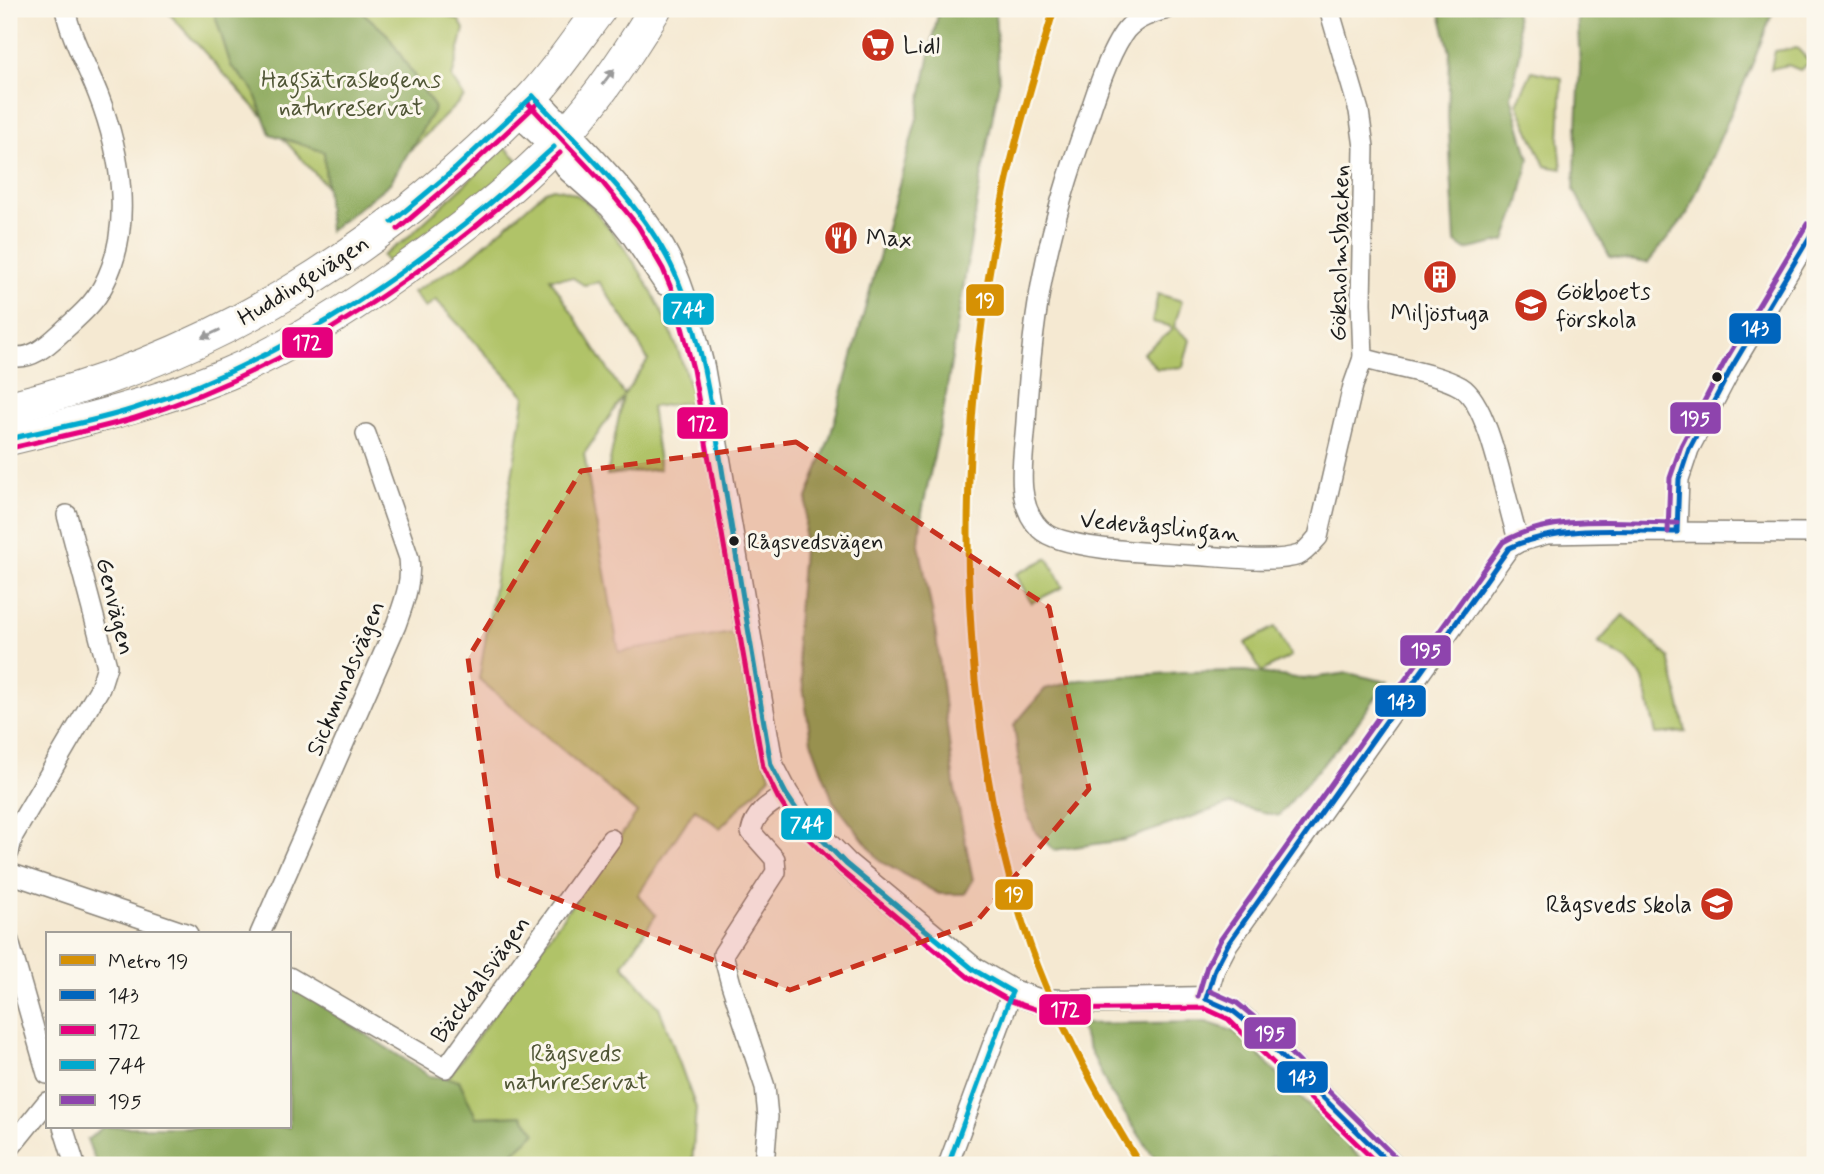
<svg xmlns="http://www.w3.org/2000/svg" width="1824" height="1174" font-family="Mynerve,sans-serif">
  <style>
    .green { fill: #b0c367; stroke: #667042; stroke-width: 2; fill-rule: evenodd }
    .forest { fill: #8ca95c; stroke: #54623c; stroke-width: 2 }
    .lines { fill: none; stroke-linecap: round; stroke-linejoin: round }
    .minor-casing { stroke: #888277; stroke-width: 22 }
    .tertiary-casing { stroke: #888277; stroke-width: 27 }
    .primary-casing { stroke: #888277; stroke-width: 34 }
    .minor { stroke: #fff; stroke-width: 19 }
    .tertiary { stroke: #fff; stroke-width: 24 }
    .primary { stroke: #fff; stroke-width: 32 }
    .bus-1-casing { stroke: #fbf7ec; stroke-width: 10 }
    .bus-2-casing { stroke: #fbf7ec; stroke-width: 10 }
    .bus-3-casing { stroke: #fbf7ec; stroke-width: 10 }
    .bus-4-casing { stroke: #fbf7ec; stroke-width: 10 }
    .bus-1 { stroke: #0065bd; stroke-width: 5 }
    .bus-2 { stroke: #e5007d; stroke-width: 5 }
    .bus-3 { stroke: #00a9ce; stroke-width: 5 }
    .bus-4 { stroke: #8e44ad; stroke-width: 5 }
    .metro-1-casing { stroke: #fbf7ec; stroke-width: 12 }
    .metro-1 { stroke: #d69104; stroke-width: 7 }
    .oneway { fill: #999 }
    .marked { fill: #c8321e; fill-opacity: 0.2; stroke: #c8321e; stroke-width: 5; stroke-dasharray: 14 9; stroke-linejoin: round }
    .bus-dot { fill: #1c1c1c; stroke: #fbf7ec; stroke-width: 2.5 }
    .labels { text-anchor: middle; stroke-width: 6; stroke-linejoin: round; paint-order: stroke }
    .bus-label { font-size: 22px; fill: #1c1c1c; stroke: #fbf7ec; text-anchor: start }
    .poi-label { font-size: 24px; fill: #1c1c1c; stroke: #fbf7ec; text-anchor: start }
    .park-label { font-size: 24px; fill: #505636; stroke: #fbf7ec }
    .street-label { font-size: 24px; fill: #1c1c1c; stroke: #fbf7ec }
    .line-badge { stroke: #fbf7ec; stroke-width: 2.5 }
    .badge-label { font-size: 19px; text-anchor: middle; font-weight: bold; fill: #fff }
  </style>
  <rect width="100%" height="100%" fill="#fbf7ec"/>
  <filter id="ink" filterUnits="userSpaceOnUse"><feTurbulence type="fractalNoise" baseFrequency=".0143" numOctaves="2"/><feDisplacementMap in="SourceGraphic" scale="14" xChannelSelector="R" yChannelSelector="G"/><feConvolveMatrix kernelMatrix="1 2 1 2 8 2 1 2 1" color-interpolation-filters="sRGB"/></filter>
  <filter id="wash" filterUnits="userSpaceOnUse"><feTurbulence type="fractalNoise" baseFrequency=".00686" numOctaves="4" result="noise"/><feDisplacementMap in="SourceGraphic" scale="28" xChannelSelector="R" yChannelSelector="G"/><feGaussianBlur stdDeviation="1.57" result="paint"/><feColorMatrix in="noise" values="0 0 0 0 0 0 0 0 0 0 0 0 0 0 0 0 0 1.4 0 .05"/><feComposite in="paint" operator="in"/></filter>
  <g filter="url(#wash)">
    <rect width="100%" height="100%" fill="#f5e9d2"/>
    <g class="green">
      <path d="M165 9H433L459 20 464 29 452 78 464 97 349 211Z"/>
      <path d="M1797 48 1810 62 1800 70 1788 65 1771 69 1775 51Z"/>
      <path d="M1532 71 1562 78 1559 141 1562 169 1545 166 1517 103Z"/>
      <path d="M505 147 520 162 392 267 382 256 405 240Z"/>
      <path d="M553 188C565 190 574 192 583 199 592 205 598 215 605 223 650 276 681 344 696 411H690L689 402 651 407 660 469 607 475 623 397 584 454 619 652 738 632 770 777 720 828 695 809 638 895 656 915 623 965 659 1007 696 1108 692 1165H414V1126L637 813 479 679 525 396 436 300 425 308 413 292 467 260 545 191ZM550 278H573L584 285 599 282 630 328 648 360 624 395Z"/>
      <path d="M1158 294 1182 301 1174 327 1190 340 1183 367 1157 369 1143 353 1172 330 1169 326 1152 322Z"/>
      <path d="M1048 558 1063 587 1031 603 1016 574Z"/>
      <path d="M1623 615 1669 657 1686 732 1656 734 1643 679 1628 661 1598 643Z"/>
      <path d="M1275 627 1291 656 1261 672 1245 643Z"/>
    </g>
    <g class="forest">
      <path d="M213 9H359L387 34 435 108 390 183 329 231 324 152 270 134 253 89 231 66Z"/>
      <path d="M939 9H995L999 83 980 184 943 413 922 512 919 544 935 626 954 784 973 880 965 894H939L881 862 833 801 811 741 796 639 807 498 830 437 917 118Z"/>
      <path d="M1439 9H1515L1521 49 1511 96 1529 159 1519 203 1505 241 1466 250 1455 242 1448 116 1450 52Z"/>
      <path d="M1577 9H1774L1752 65 1687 214 1648 263 1610 257 1574 190 1580 67Z"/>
      <path d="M1245 671 1303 679 1348 673 1387 682 1351 732 1278 816 1230 804 1124 840 1054 850 1036 833 1025 809 1014 725 1045 689 1080 680 1182 672Z"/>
      <path d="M289 984 430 1076 459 1080 476 1117 522 1115 536 1133 505 1160 504 1165H97L87 1140 103 1127H289Z"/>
      <path d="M1206 1022 1233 1031 1251 1047 1367 1165H1297L1295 1162 1272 1157 1262 1165H1159L1109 1090 1078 1024Z"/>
    </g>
  </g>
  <g filter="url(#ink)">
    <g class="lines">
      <g class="minor-casing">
        <g id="minor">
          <path d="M1167 9C1152 13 1136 18 1126 30 1110 50 1096 93 1088 118 1071 166 1055 215 1045 265 1034 317 1029 369 1026 422 1024 456 1013 502 1040 529 1061 550 1156 553 1189 555 1217 556 1274 564 1299 555 1306 552 1312 543 1318 537L1353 386 1363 358"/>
          <path d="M1329 9 1359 111 1364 147 1361 303 1363 358C1390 367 1437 373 1461 387 1491 405 1506 506 1519 542"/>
          <path d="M9 355C30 363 49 344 64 330 78 317 94 304 103 286 134 228 121 153 98 94 87 66 71 38 65 9"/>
          <path d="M1677 532 1679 479 1689 449 1732 367 1815 228"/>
          <path d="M9 852 13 836 100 688 107 666 67 515"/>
          <path d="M9 873 188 934"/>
          <path d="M260 934 396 625C404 602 412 583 409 558L366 434"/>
          <path d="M9 941 47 1074"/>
          <path d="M289 977 446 1068 611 839"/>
          <path d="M1206 999 1215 969 1228 944 1509 548 1519 542 1547 534 1653 532 1815 533"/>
          <path d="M63 1127 75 1165"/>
          <path d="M9 1149 47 1102"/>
          <path d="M764 1165 768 1117 765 1087 731 984 723 954 776 872 775 859 751 832C755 812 770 804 786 794"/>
          <path d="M948 1165 1012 992"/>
        </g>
      </g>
      <g class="tertiary-casing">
        <g id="tertiary">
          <path d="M533 96C577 143 645 207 671 265 686 297 693 333 702 367L771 765 786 794 804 821 846 864 974 970 1012 992 1038 1001 1065 1002 1206 999 1233 1011 1248 1023 1391 1165"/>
          <path d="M517 112 554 147 570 170 611 206 633 234 666 283"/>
        </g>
      </g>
      <g class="primary-casing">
        <g id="primary">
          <path d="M9 407C210 360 390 246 532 97 557 70 578 38 600 9"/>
          <path d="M9 439C83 421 156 403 227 374 287 349 342 314 395 276 450 237 504 197 551 149 590 110 627 56 655 9"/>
        </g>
      </g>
      <use href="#minor" class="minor"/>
      <use href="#tertiary" class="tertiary"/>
      <use href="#primary" class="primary"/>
      <g class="bus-1-casing">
        <g id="bus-1">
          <path d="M1677 532 1679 479 1689 449 1732 367 1815 228"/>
          <path d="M1206 999 1215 969 1228 944 1509 548C1560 524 1622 531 1677 532"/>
          <path d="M1206 999 1233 1011 1248 1023 1391 1165"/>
        </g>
      </g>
      <g class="bus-2-casing">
        <g id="bus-2">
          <path d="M527 102 602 182 638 226 663 269 673 293 693 369 763 767 778 798 797 827 840 870 968 977 1008 1000 1038 1010 1204 1008 1228 1019 1379 1165"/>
          <path d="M398 229 461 175 539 102"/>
          <path d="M11 448C52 438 94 430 135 418 297 367 436 268 560 153"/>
        </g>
      </g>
      <g class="bus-3-casing">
        <g id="bus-3">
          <path d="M533 96C579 146 641 203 671 265 700 324 713 415 724 481 739 576 755 670 771 765L786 794 804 821 846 864 974 970 1012 992"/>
          <path d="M392 222 455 169 533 96"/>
          <path d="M9 439C50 429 93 422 133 409 294 358 431 261 554 147"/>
          <path d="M948 1165 1012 992"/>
        </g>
      </g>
      <g class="bus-4-casing">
        <g id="bus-4">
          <path d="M1668 532 1670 478 1681 446 1724 363 1807 224"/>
          <path d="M1210 991 1237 1003 1254 1017 1397 1159"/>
          <path d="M1198 996 1207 966 1221 939 1503 542C1553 513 1622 523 1677 523"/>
        </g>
      </g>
      <use href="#bus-1" class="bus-1"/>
      <use href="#bus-2" class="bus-2"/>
      <use href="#bus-3" class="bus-3"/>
      <use href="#bus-4" class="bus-4"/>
      <g class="metro-1-casing">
        <path id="metro-1" d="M1054 9C1037 67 1019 124 1006 183 971 347 959 513 975 680 984 769 1000 859 1030 945 1057 1022 1097 1095 1140 1165"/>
      </g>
      <use href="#metro-1" class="metro-1"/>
    </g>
    <defs><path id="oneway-solid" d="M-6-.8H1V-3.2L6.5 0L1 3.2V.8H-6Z" transform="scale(1.75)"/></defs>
    <g class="oneway">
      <use href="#oneway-solid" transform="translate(608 77) rotate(-53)"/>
      <use href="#oneway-solid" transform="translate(211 334) rotate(155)"/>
    </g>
  </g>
  <path class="marked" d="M796 442 1049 607 1089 789 976 922 790 990 498 876 468 658 581 471Z"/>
  <defs>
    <g id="supermarket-disc" transform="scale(1.75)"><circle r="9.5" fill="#c8321e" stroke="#fbf7ec"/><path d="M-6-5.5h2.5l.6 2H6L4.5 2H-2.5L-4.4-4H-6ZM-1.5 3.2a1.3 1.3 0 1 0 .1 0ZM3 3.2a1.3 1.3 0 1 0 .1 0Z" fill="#fff"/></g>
    <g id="restaurant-disc" transform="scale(1.75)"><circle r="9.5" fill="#c8321e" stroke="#fbf7ec"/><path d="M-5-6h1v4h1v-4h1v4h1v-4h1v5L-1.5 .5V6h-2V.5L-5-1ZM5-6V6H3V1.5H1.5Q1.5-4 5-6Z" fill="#fff"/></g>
    <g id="building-disc" transform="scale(1.75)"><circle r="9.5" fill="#c8321e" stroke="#fbf7ec"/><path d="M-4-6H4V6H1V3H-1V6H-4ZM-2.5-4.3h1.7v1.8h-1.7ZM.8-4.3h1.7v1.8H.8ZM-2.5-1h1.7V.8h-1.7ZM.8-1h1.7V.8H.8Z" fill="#fff"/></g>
    <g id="school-disc" transform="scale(1.75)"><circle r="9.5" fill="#c8321e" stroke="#fbf7ec"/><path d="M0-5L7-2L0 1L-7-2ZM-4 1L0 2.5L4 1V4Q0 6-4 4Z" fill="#fff"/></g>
  </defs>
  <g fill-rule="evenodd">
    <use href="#supermarket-disc" x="878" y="45"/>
    <use href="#restaurant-disc" x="841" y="238"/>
    <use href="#building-disc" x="1440" y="277"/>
    <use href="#school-disc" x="1531" y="305"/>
    <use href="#school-disc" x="1717" y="904"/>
  </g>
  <g class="bus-dot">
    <circle cx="1717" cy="377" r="6"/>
    <circle cx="734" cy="541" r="6"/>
  </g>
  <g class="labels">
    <g class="bus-label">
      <text x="747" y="549">Rågsvedsvägen</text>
    </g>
    <g class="poi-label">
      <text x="903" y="53">Lidl</text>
      <text x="866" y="246">Max</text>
      <text x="1556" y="299">Gökboets<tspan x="1556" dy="28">förskola</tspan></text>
      <text x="1440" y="321" text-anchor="middle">Miljöstuga</text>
      <text x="1692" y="912" text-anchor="end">Rågsveds skola</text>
    </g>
    <g class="park-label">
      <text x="351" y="87">Hagsätraskogens<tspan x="351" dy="28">naturreservat</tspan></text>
      <text x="576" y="1061">Rågsveds<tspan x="576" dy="28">naturreservat</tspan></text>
    </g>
    <g class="street-label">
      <text transform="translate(1339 253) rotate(-89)" y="8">Göksholmsbacken</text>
      <text transform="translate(303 280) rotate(-32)" y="8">Huddingevägen</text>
      <text transform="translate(1160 526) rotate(5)" y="8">Vedevågslingan</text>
      <text transform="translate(116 606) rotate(76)" y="8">Genvägen</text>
      <text transform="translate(345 678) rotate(-67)" y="8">Sickmundsvägen</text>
      <text transform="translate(480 979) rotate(-54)" y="8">Bäckdalsvägen</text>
    </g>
  </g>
  <g class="line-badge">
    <rect x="965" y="283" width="40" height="34" rx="7" fill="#d69104"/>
    <rect x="662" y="292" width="53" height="34" rx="7" fill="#00a9ce"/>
    <rect x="1728" y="312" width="54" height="33" rx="7" fill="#0065bd"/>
    <rect x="281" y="326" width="53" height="33" rx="7" fill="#e5007d"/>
    <rect x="1669" y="401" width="53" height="34" rx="7" fill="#8e44ad"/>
    <rect x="676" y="406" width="53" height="34" rx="7" fill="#e5007d"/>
    <rect x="1399" y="634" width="53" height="33" rx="7" fill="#8e44ad"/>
    <rect x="1374" y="684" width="53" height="34" rx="7" fill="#0065bd"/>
    <rect x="780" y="807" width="53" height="34" rx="7" fill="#00a9ce"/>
    <rect x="994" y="878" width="40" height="33" rx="7" fill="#d69104"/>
    <rect x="1038" y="993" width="54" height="33" rx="7" fill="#e5007d"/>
    <rect x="1243" y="1016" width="54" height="34" rx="7" fill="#8e44ad"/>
    <rect x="1276" y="1060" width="53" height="34" rx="7" fill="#0065bd"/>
  </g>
  <g class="badge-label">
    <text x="985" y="307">19</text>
    <text x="688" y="316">744</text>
    <text x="1755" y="335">143</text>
    <text x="307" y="349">172</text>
    <text x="1695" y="425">195</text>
    <text x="702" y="430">172</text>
    <text x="1426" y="657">195</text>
    <text x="1401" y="708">143</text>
    <text x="807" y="831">744</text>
    <text x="1014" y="901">19</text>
    <text x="1065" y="1016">172</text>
    <text x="1270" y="1040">195</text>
    <text x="1302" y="1084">143</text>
  </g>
  <rect width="1824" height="1174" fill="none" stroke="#fbf7ec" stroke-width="35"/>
  <rect x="46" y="932" width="245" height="196" fill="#fbf7ec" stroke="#a29f99" stroke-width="2"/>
  <rect x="60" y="955" width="35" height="10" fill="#d69104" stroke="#a29f99" stroke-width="2"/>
  <text x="108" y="968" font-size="21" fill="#1c1c1c">Metro 19</text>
  <rect x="60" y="990" width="35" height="10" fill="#0065bd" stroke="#a29f99" stroke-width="2"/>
  <text x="108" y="1002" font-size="21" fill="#1c1c1c">143</text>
  <rect x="60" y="1025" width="35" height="10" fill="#e5007d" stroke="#a29f99" stroke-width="2"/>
  <text x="108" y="1038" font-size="21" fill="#1c1c1c">172</text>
  <rect x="60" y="1060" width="35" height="10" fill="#00a9ce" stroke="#a29f99" stroke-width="2"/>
  <text x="108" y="1072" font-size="21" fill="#1c1c1c">744</text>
  <rect x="60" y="1095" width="35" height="10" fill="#8e44ad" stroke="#a29f99" stroke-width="2"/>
  <text x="108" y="1108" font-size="21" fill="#1c1c1c">195</text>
</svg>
